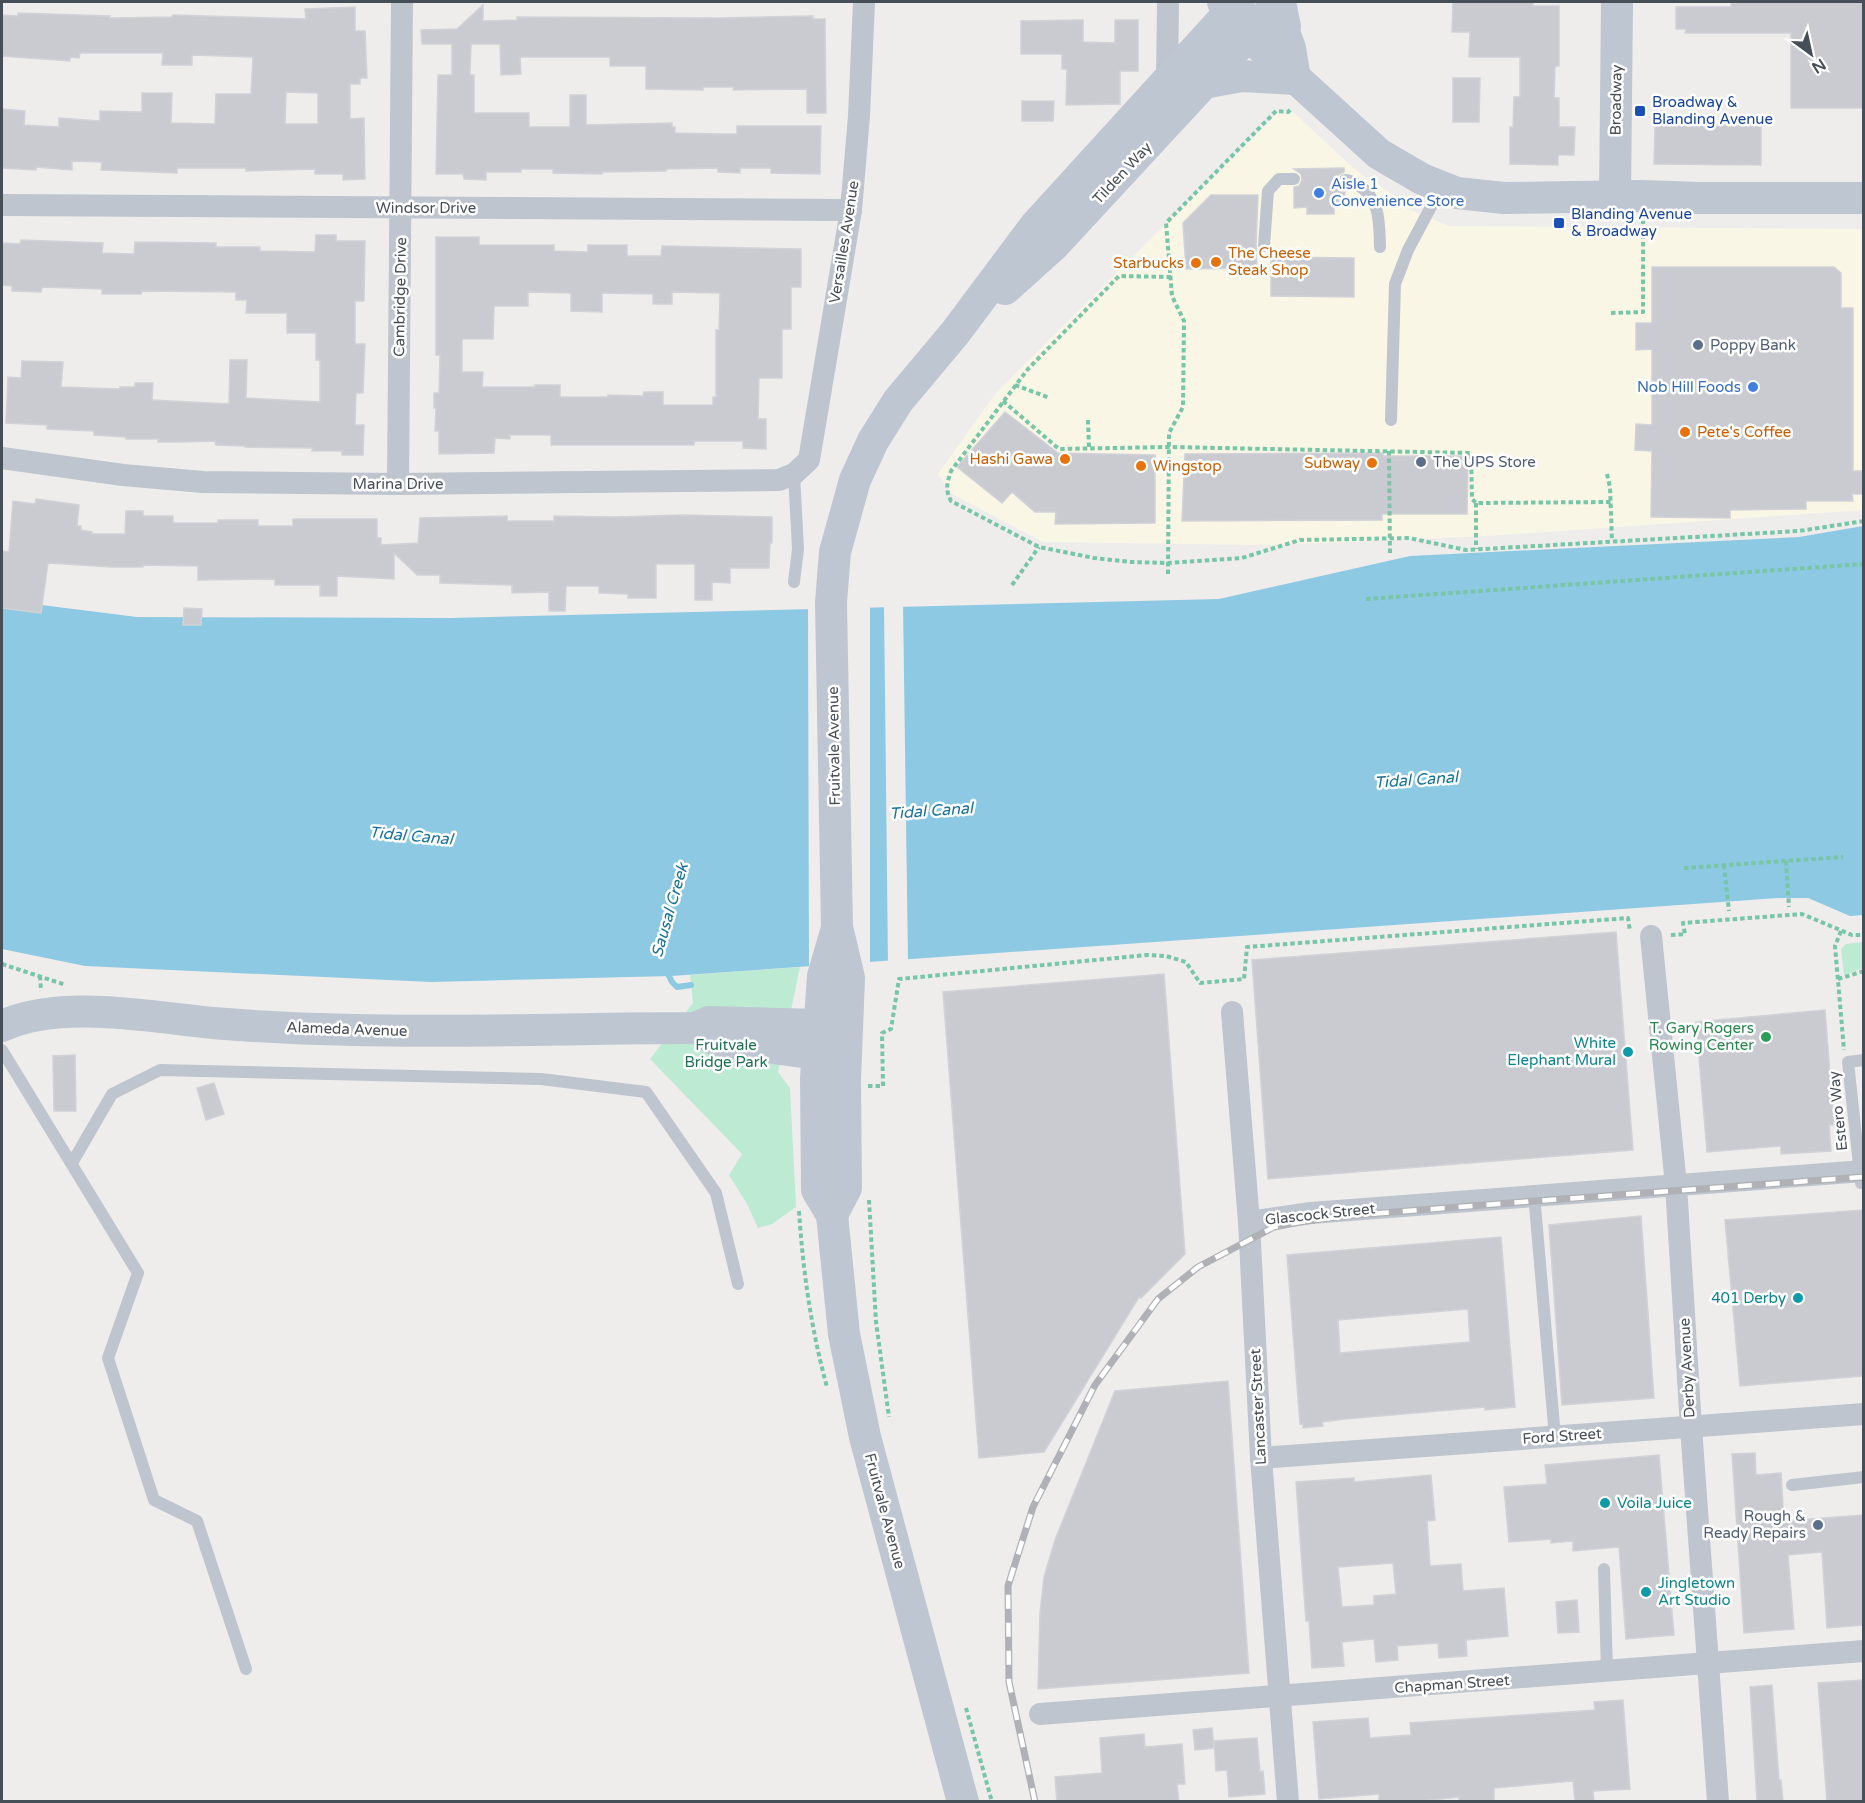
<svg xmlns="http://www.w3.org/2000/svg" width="1865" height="1803" font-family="'Varela Round',sans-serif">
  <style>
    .commercial { fill: #faf6e6 }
    .green { fill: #bdead3 }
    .water { fill: #8ec9e3 }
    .pier { fill: #efedec }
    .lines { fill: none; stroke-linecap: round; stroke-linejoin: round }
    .stream { stroke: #8ec9e3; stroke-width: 6 }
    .building { fill: #cacbd1; stroke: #d1d2d7; stroke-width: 1.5; fill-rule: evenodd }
    .path { stroke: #78c5a7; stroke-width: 4; stroke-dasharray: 4.5 3; stroke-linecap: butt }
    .lane { stroke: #bec5ce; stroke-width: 12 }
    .street { stroke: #bec5ce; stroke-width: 22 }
    .secondary { stroke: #bec6d2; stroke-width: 32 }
    .rail-casing { stroke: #afb1b6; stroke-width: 7 }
    .rail { stroke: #fff; stroke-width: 4.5; stroke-dasharray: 14; stroke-linecap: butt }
    .transit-dot { fill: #1a4fb4; stroke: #fff; stroke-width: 2 }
    .shop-dot { fill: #3f7fe0; stroke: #fff; stroke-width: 2 }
    .food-dot { fill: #e8710a; stroke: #fff; stroke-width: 2 }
    .service-dot { fill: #5c6f8a; stroke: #fff; stroke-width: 2 }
    .leisure-dot { fill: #2e9e5b; stroke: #fff; stroke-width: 2 }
    .culture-dot { fill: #0f9aa8; stroke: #fff; stroke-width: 2 }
    .labels { text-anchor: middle; stroke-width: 5; stroke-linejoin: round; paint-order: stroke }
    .street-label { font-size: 15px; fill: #464e58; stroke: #fff }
    .transit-label { font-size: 15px; fill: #164399; stroke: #fff; text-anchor: start }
    .shop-label { font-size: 15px; fill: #366cbe; stroke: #fff; text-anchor: start }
    .food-label { font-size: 15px; fill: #c56008; stroke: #fff; text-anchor: start }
    .service-label { font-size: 15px; fill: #4e5e75; stroke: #fff; text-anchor: start }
    .leisure-label { font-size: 15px; fill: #27864d; stroke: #fff; text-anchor: end }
    .culture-label { font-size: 15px; fill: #0d838f; stroke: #fff; text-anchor: end }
    .park-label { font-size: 15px; fill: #1e7251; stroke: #fff }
    .water-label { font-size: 16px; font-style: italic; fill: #187199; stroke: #fff }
  </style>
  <rect width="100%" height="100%" fill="#efedec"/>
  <path class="commercial" d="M1278 112 1289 114 1293 112 1349 164 1363 176 1391 193 1397 203 1403 207 1449 226 1863 229V510L1486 536 1270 545 1043 542 952 494 938 474 996 393Z"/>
  <g class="green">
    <path d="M1863 942V968L1844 975 1841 949 1846 944Z"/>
    <path d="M800 967 778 1072 790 1088 796 1207 772 1224 758 1228 747 1204 729 1175 742 1154 650 1059 693 1003 690 975Z"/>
  </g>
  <path class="water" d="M1863 526V915L1850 916 1808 898H1778L671 976 431 982 85 966 2 949V600L137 617 450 618 1219 599 1410 556 1799 537Z"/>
  <g class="pier">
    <path d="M870 604V965L809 969 808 606Z"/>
    <path d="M884 604H903L908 962 888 964Z"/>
  </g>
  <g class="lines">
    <path class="stream" d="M666 970 672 982 677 987 691 985"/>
  </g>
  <g class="building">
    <path d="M1453 2H1533V6H1559V66H1555L1554 98H1559V127H1575L1574 155H1558V165L1510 164V127H1513L1514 97H1520V57H1469L1470 32H1452Z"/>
    <path d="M1731 2H1863V108H1791V33H1685L1686 29H1676V7H1731Z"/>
    <path d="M483 5V21L517 20V17L721 18 813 16V19H825L826 113H807V89L733 90 734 87H703V90L646 89V66H610V57H520L521 74 501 75 500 44H471L470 75H474V113H529V127H570V95H586V125L672 123V127H675V133L718 134H737V126H821L820 174 771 173V168H740V173L718 172V168L666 169V171L602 172V174L553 173V169H521V172H486V180L464 179 463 174H436L438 75H452V44H422L421 30 457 29Z"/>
    <path d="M355 7V31H365L367 78H360V84H350V119L364 118 365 179 343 180V174H315V169L246 171V168H177V173L101 170 102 162 72 161V170L36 167V170L2 168V109L25 111 24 125 59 127V118L100 121V111L142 112V93H172L171 123 215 124 216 94H251L253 57 192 55V65H162L163 53H80L79 58 70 57V61L2 56V15L18 16V13L110 16 109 18 172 17 173 15 306 19 305 9ZM286 92 318 93V124H285Z"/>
    <path d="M1083 20V42L1115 43V20H1138V71H1120V104L1066 105 1067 69H1062V54H1021V21Z"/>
    <path d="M1453 78H1480L1479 122H1453Z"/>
    <path d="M1022 101H1054L1053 121H1022Z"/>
    <path d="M1655 125 1761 126V165L1654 164Z"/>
    <path d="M1344 168V172L1338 175 1337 180 1340 187 1345 188V207H1334V214H1307V207L1294 208V187L1299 186 1302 180 1301 174 1294 169Z"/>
    <path d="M1211 195H1258L1256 245 1257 268 1186 269 1183 223Z"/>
    <path d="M316 235H336V241H365L364 301H355V344H365L363 393H356L355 425H364L363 455H342V451H312L313 448 245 447V446L216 445 215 441 179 442H158L159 439H126V437L94 435V431L47 429V425L6 423 8 377 21 378 22 361 63 362 61 387 120 389V387H135V383H153L152 400 229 404 230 360H247L246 398 320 402V360H316V333H287V313H246L247 300H236V292L142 291 141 294H102V289L42 287 41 292 12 291V286L2 285V243L20 244 21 240 103 243 102 253 134 254 135 242 216 243V247H260V251L315 252Z"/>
    <path d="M436 237H479V245H554V251L588 252V245H627V256H661L662 246 801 249V287H791V329H782V378H759L758 419H766V449L743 448V441H694V445H551V435H510V439L495 438 494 453 439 454V431H435L436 408H434V393H439L440 355H436ZM528 292 571 293V311L602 312V293L653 294V304H672V292L720 293 719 330H716V397H713V405H663V392H644L643 396 608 395V397H560V385H535V387H482L483 372H462V339H493L494 306H528Z"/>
    <path d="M1271 257 1354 258V297L1271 296Z"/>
    <path d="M1652 267H1834L1841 273V308H1853V471H1863V494H1852L1853 501H1806V509L1730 510V518L1651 517 1652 451 1635 450 1636 424 1652 425V349L1636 350V323H1652Z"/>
    <path d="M1005 412 1058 453 1155 455V523L1055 524 1056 512H1035L1012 492 1002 503 957 467Z"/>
    <path d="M1383 453V456H1468L1467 514H1382V520L1182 521 1185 454Z"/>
    <path d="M36 499 79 505 77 526H81V530L92 532V534H125L126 511H143V516H173V523H218V520H258V526H293V519H377V538H381V545L418 543 420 518 507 516V521H554V516L618 517 682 515 772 517V543H770L769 568H730V583L712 582V600H695V564H656V598H628V594L599 593V586H566L565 611H549V592L512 593V585L440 583V575H417L394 553V579L337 576V596H320V585H275V579L198 580V566L143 565V567H112L48 563 41 613 2 608V551L9 552 13 501 35 504Z"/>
    <path d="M184 608 202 609 201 625H183Z"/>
    <path d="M1616 932 1633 1150 1268 1179 1252 960Z"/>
    <path d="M1164 974 1185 1254 1141 1298 1139 1297 1044 1452 979 1458 943 992Z"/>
    <path d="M1825 1010 1834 1125H1829L1831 1151 1781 1154V1146L1707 1152 1696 1022Z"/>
    <path d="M75 1055 76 1111H54L53 1056Z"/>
    <path d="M214 1083 224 1114 206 1120 197 1088Z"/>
    <path d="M1863 1210V1376L1740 1386 1725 1220Z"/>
    <path d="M1641 1216 1654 1398 1562 1405 1549 1225Z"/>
    <path d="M1501 1237 1515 1407 1485 1410V1407L1345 1419 1322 1422 1323 1426 1303 1428V1424H1300L1287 1255ZM1468 1309 1470 1342 1340 1353 1338 1320Z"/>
    <path d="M1228 1381 1249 1673 1038 1689 1040 1613 1044 1577 1055 1540 1115 1391Z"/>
    <path d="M1755 1453 1756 1475 1781 1473 1784 1521 1863 1515V1625L1827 1628 1822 1552 1788 1555 1794 1629 1744 1633 1732 1454Z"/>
    <path d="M1659 1455 1674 1635 1626 1639 1619 1547 1573 1551V1541L1551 1543V1539L1509 1542 1504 1487 1547 1484 1545 1465Z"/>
    <path d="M1431 1475 1435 1520 1427 1521 1430 1566 1461 1564 1463 1591 1504 1588 1508 1636 1466 1640 1467 1656 1439 1658 1438 1643 1397 1646 1398 1660 1376 1662 1374 1639 1342 1642 1344 1666 1312 1668 1309 1621H1306L1296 1482 1354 1478V1482ZM1393 1563 1396 1594 1374 1596V1605L1342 1607 1338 1567Z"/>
    <path d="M1577 1600 1579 1632 1558 1633 1556 1602Z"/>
    <path d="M1863 1680V1802H1827L1818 1683Z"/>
    <path d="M1772 1685 1779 1780H1781L1783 1802H1757L1750 1687Z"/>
    <path d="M1623 1700 1630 1789 1593 1791 1594 1802H1575L1573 1781 1494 1788V1802H1459V1797L1411 1802H1379V1794L1319 1799 1313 1722 1368 1718 1370 1738 1411 1735 1410 1723 1595 1710 1594 1702Z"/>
    <path d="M1212 1728 1214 1748 1195 1750 1193 1730Z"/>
    <path d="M1144 1734 1145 1747 1182 1744 1185 1784H1177L1179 1802H1057L1055 1777 1102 1773 1100 1738Z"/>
    <path d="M1257 1738 1260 1772 1263 1771 1265 1794 1229 1797 1227 1770 1216 1771 1214 1741Z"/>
  </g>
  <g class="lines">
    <g class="path">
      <path d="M1171 277 1119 276 1028 369 951 471C947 483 945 490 951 501L1039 547 1094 558 1131 562 1168 563 1242 558 1300 540 1409 538 1466 550 1799 531 1864 521"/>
      <path d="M1611 313 1643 312V221"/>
      <path d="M1015 385 1050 398"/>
      <path d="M1003 401 1059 449 1169 447 1471 453 1472 499 1476 503 1611 502"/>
      <path d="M1088 420 1089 448"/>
      <path d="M1389 451 1390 555"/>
      <path d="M1607 474 1610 487 1612 541"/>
      <path d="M1476 503V549"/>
      <path d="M1168 574 1169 433 1183 407 1184 321 1172 296 1166 223 1276 111 1288 112 1291 109"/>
      <path d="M1012 585 1039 547"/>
      <path d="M1366 599 1864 564"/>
      <path d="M1786 861 1789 907"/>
      <path d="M1724 865 1729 911"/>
      <path d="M1684 868 1843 857"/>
      <path d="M1841 931 1835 946 1844 1050"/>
      <path d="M1671 935 1685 934 1683 923 1802 914 1852 935H1864"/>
      <path d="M2 964 66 985"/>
      <path d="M40 976 41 991"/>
      <path d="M1838 979 1864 971"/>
      <path d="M868 1086H883L882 1033 891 1029 899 979 1147 955 1166 956 1186 962 1200 983 1244 979 1247 947 1628 918 1630 931"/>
      <path d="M869 1200 876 1322 889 1417"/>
      <path d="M799 1211C803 1271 811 1329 827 1387"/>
      <path d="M966 1708 992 1802"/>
    </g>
    <g class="lane">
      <path d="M1345 180C1350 180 1353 182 1358 185 1381 199 1379 223 1380 247"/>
      <path d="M1264 246 1268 191 1279 179H1294"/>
      <path d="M1391 420 1395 284 1408 250 1441 188"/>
      <path d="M794 582 798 549 794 474"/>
      <path d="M2 1050 138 1273 108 1358 154 1500 197 1521 246 1669"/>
      <path d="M72 1163 112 1094 160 1070 541 1079 646 1092 716 1193 738 1284"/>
      <path d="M1861 1183 1848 1062 1864 1060"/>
      <path d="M1534 1194 1555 1437"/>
      <path d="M1792 1485 1864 1477"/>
      <path d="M1604 1569 1607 1672"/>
    </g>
    <g class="street">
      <path d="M1167 80 1168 2"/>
      <path d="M2 205 851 210"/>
      <path d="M2 458 123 475 203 482 398 484 779 480 794 474 809 460 851 210 859 116 864 2"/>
      <path d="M398 484 402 2"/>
      <path d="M1651 936 1676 1185 1691 1427 1718 1802"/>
      <path d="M1232 1012 1249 1222 1261 1458 1288 1802"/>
      <path d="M1249 1222 1311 1213 1864 1171"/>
      <path d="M1261 1458 1864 1414"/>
      <path d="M1040 1714 1864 1651"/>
    </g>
    <g class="secondary">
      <path d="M1223 2 1232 9 1248 35 1379 154 1422 179 1457 193 1504 198 1642 196 1699 198H1864"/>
      <path d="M1280 2 1285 27 1284 32 1290 48 1295 79"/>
      <path d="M1203 83 1242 76 1295 79"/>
      <path d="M1615 198 1617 2"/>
      <path d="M1005 289 1055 244 1279 2"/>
      <path d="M837 928 823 976 816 1078 817 1190 832 1215 844 1334 865 1437 963 1802"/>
      <path d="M2 1026C61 999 149 1017 213 1023 260 1027 307 1029 354 1030 467 1033 581 1028 695 1028L709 1022 820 1025 836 1036"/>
      <path d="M706 1034 715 1040 817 1054 835 1048"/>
      <path d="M832 1215 846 1188 845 1081 849 978 837 927 831 602 835 552 855 480 873 441 898 401 955 333 1035 226 1239 2"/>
    </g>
    <g class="rail-casing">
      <path id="rail" d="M1035 1802 1009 1682 1008 1586 1033 1507 1095 1385 1158 1299 1198 1267 1274 1227 1300 1222 1343 1216 1535 1201 1864 1177"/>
    </g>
    <use href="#rail" class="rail"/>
  </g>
  <g class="transit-dot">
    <rect x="1634" y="105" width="12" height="12" rx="3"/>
    <rect x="1553" y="217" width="12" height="12" rx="3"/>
  </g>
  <g class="shop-dot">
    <circle cx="1319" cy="193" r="6"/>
    <circle cx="1753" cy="387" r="6"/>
  </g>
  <g class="food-dot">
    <circle cx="1216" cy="262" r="6"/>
    <circle cx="1196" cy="263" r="6"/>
    <circle cx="1685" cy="432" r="6"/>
    <circle cx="1065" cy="459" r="6"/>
    <circle cx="1372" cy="463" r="6"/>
    <circle cx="1141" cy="466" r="6"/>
  </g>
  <g class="service-dot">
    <circle cx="1698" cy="345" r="6"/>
    <circle cx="1421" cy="462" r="6"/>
    <circle cx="1818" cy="1525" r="6"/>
  </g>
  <circle class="leisure-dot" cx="1766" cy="1037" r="6"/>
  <g class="culture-dot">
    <circle cx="1628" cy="1052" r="6"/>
    <circle cx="1798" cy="1298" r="6"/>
    <circle cx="1605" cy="1503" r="6"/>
    <circle cx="1646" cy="1592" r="6"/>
  </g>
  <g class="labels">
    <g class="street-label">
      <text transform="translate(1616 100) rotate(-89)" y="5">Broadway</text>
      <text transform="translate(1122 173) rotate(-47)" y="5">Tilden Way</text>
      <text x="426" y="213">Windsor Drive</text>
      <text transform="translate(844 242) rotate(-81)" y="5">Versailles Avenue</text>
      <text transform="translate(400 297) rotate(-89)" y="5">Cambridge Drive</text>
      <text x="398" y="489">Marina Drive</text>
      <text transform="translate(834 746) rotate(-91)" y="5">Fruitvale Avenue</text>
      <text transform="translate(347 1029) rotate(2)" y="5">Alameda Avenue</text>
      <text transform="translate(1838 1111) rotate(-96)" y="5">Estero Way</text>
      <text transform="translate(1320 1214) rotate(-6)" y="5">Glascock Street</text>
      <text transform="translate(1687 1368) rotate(-93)" y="5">Derby Avenue</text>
      <text transform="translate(1258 1407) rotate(-93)" y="5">Lancaster Street</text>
      <text transform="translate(1562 1436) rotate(-4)" y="5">Ford Street</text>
      <text transform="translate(885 1511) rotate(75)" y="5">Fruitvale Avenue</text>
      <text transform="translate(1452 1684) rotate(-4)" y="5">Chapman Street</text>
    </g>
    <g class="transit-label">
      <text x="1652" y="107">Broadway &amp;<tspan x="1652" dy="17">Blanding Avenue</tspan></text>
      <text x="1571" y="219">Blanding Avenue<tspan x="1571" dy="17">&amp; Broadway</tspan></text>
    </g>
    <g class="shop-label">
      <text x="1331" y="189">Aisle 1<tspan x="1331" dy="17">Convenience Store</tspan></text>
      <text x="1741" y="392" text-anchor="end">Nob Hill Foods</text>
    </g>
    <g class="food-label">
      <text x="1228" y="258">The Cheese<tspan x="1228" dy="17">Steak Shop</tspan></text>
      <text x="1184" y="268" text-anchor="end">Starbucks</text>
      <text x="1697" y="437">Pete's Coffee</text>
      <text x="1053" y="464" text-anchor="end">Hashi Gawa</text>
      <text x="1360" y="468" text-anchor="end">Subway</text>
      <text x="1153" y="471">Wingstop</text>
    </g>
    <g class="service-label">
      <text x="1710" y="350">Poppy Bank</text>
      <text x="1433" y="467">The UPS Store</text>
      <text x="1806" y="1521" text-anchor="end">Rough &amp;<tspan x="1806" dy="17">Ready Repairs</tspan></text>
    </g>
    <g class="leisure-label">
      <text x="1754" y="1033">T. Gary Rogers<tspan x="1754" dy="17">Rowing Center</tspan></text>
    </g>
    <g class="culture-label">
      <text x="1616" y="1048">White<tspan x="1616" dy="17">Elephant Mural</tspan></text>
      <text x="1786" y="1303">401 Derby</text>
      <text x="1617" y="1508" text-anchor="start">Voila Juice</text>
      <text x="1658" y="1588" text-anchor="start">Jingletown<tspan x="1658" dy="17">Art Studio</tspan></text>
    </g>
    <g class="park-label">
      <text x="726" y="1050">Fruitvale<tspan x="726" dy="17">Bridge Park</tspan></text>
    </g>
    <g class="water-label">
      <text transform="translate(1416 779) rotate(-4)" y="6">Tidal Canal</text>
      <text transform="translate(931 810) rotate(-4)" y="6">Tidal Canal</text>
      <text transform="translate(411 835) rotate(5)" y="6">Tidal Canal</text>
      <text transform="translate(669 910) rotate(-74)" y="6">Sausal Creek</text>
    </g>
  </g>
  <rect width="1865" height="1803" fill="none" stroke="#464e58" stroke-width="6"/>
  <g transform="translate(1811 54) rotate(147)" stroke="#ffffff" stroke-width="4.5" paint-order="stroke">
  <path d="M0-4.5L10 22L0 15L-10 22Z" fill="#464e58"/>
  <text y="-9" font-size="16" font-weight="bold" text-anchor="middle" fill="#464e58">N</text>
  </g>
</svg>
